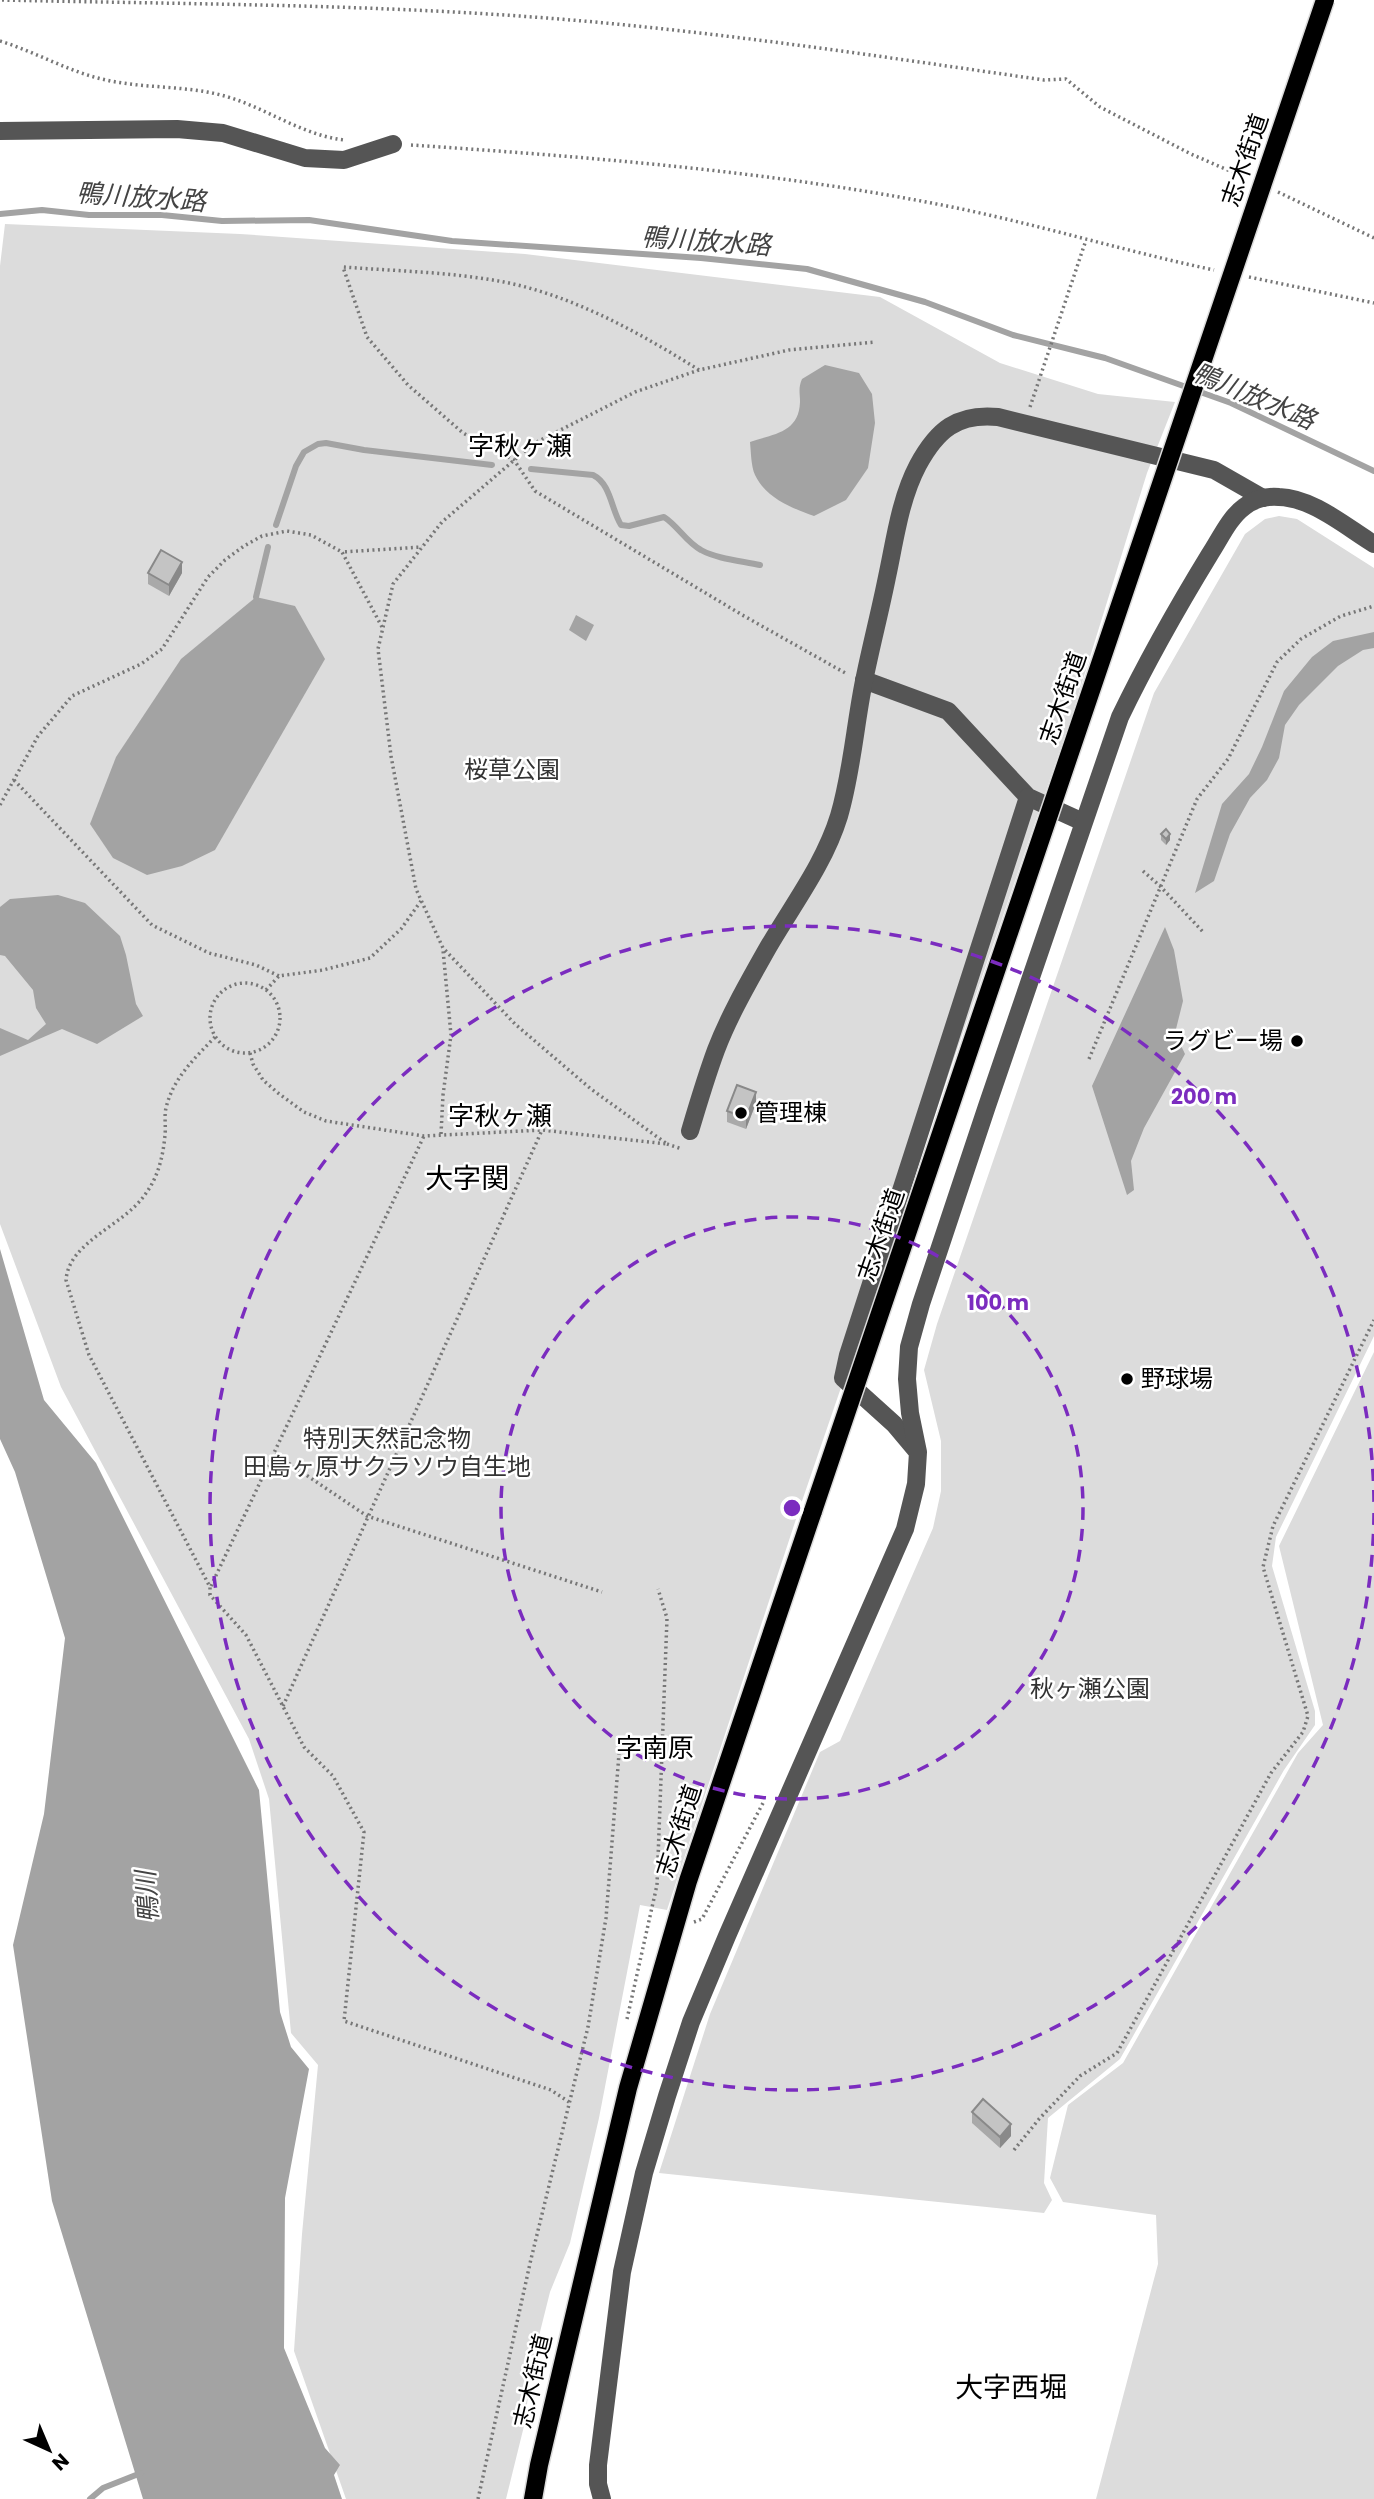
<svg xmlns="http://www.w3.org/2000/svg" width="1374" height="2499" font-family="Poppins,'Noto Sans JP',sans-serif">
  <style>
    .green { fill: #dcdcdc }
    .water { fill: #a3a3a3 }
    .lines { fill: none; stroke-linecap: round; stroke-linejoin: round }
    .stream { stroke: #a3a3a3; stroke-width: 6 }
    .major-casing { stroke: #dbdbdb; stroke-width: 21 }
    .path { stroke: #777; stroke-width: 3.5; stroke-dasharray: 2 3.5; stroke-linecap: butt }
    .minor { stroke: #555; stroke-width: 18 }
    .major { stroke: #000; stroke-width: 18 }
    .major-bridge-casing { stroke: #dbdbdb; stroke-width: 21; stroke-linecap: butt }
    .major-bridge { stroke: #000; stroke-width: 18 }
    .wall { fill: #a9a9a9 }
    .shaded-wall { fill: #898989 }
    .building { fill: #c4c4c4; stroke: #898989; stroke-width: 2 }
    .ring { fill: none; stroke: #7b2cbf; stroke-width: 3.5; stroke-dasharray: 12 9 }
    .poi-dot { fill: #000; stroke: #fff; stroke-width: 2.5 }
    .labels { text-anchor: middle; stroke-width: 5; stroke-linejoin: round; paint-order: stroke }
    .street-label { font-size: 24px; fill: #000; stroke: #fff }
    .park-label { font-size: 24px; fill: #333; stroke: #fff }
    .poi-label { font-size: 24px; fill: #000; stroke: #fff; text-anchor: start }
    .water-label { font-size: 26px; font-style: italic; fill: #444; stroke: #fff }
    .neighbourhood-label { font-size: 26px; fill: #000; stroke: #fff }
    .quarter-label { font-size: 28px; fill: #000; stroke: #fff }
    .centre { fill: #7b2cbf; stroke: #fff; stroke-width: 3.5 }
    .ring-label { font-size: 21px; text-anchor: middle; font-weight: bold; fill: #7b2cbf; stroke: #fff; stroke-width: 5; stroke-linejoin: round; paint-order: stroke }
  </style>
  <rect width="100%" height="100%" fill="#fff"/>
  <g class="green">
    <path d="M5 224 240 234 525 254 880 297 1000 363 1098 394 1175 402 1147 473 1072 715 801 1504 667 1910 640 1905 599 2118 570 2243 550 2292 533 2360 524 2426 506 2499H346L294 2351 302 2234 318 2065 291 2033 269 1799 249 1739 61 1387 0 1224V266Z"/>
    <path d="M1279 516 1297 519 1374 568V1336L1276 1537 1272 1566 1315 1711V1725L1284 1770 1120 2059 1048 2118 1044 2183 1052 2200 1044 2213 659 2173 710 2014 820 1752 840 1741 933 1528 941 1491V1441L924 1370 937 1324 1154 693 1245 534 1265 519Z"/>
    <path d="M1374 1352V2499H1096L1158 2264 1156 2215 1063 2202 1050 2178 1068 2105 1123 2063 1298 1753 1323 1725 1279 1546Z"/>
  </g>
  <g class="water">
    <path d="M825 365 859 373 872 394 875 423 868 468 846 500 814 516C792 508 766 498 755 475 751 466 751 452 750 442 773 434 799 433 800 402 800 393 798 388 802 379Z"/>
    <path d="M256 597 295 606 325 659 215 850 182 866 147 875 113 858 90 824 116 757 181 659Z"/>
    <path d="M576 615 594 625 586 641 569 630Z"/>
    <path d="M1374 632V648L1363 650 1338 666 1299 705 1285 725 1279 758 1267 780 1250 798 1230 834 1214 881 1195 893 1222 804 1249 774 1262 747 1284 691 1312 657 1333 641Z"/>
    <path d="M58 895 85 903 120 936 126 955 136 1004 143 1016 97 1044 62 1029 0 1056V1028L28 1040 46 1024 36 1008 33 990 5 956 0 955V907L10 899Z"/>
    <path d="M1165 927 1174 950 1183 1001 1175 1033 1185 1054 1144 1128 1131 1161 1134 1190 1127 1195 1092 1086Z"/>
    <path d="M0 1249 44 1400 96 1463 259 1790 280 2012 291 2047 309 2069 285 2198 284 2348 325 2448 340 2465 334 2475 342 2499H143L52 2201 13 1945 44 1814 65 1638 15 1472 0 1439Z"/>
  </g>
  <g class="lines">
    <g class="stream">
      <path d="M0 214 42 210 89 215H162L222 221 309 220 452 241 701 258 807 269 925 302 1013 335 1105 358 1231 403 1374 471"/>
      <path d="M531 469 593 475C611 484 611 509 621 525L629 526 664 517C678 526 686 542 701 550 717 559 742 561 760 565"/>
      <path d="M276 525 296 466 304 452 318 444 326 443 364 450 492 465"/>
      <path d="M256 597 268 547"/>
      <path d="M90 2499 103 2488 141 2473"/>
    </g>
    <g class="major-casing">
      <path id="major" d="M533 2499 539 2465 628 2088 688 1881 813 1511"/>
    </g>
    <g class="path">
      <path d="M2 0C174 4 347 4 519 16 695 28 870 55 1044 80L1066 79 1100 107 1191 154 1246 178"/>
      <path d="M0 41C36 52 69 72 106 80 146 89 189 85 228 97 268 109 302 135 344 140"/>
      <path d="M411 145C590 157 771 171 947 206 1037 224 1124 251 1214 270"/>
      <path d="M1278 192 1374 238"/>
      <path d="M1249 277 1374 303"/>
      <path d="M699 370C640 333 574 296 504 282 452 272 396 271 343 267L367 337 408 385 463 433 514 460 535 491 744 616 847 674"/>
      <path d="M1030 407 1086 240"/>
      <path d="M382 627 342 552 422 547"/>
      <path d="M14 780 152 925 209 953 256 965 279 976"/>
      <path d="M0 805 38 736 72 696 141 664 162 649 208 577 225 560 244 546 262 536 287 531 311 535 342 552"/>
      <path d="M1143 871 1160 886 1204 933"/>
      <circle cx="245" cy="1018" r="35"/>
      <path d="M266 990 279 976 323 970 370 958 401 929 421 901"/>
      <path d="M215 1037C195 1058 173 1078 166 1108 164 1116 166 1126 165 1135 163 1157 158 1178 144 1196 121 1227 69 1242 66 1280L89 1355 210 1587V1595L246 1635 304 1747 333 1776 364 1832 344 2021 551 2090 569 2102"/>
      <path d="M250 1053 253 1064 263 1080 278 1093 304 1112 326 1121 424 1136 542 1130 667 1144 591 1089 515 1024 443 948 416 889 391 756 378 649 393 584 442 522 533 444 635 392 699 370 789 350 875 342"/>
      <path d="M1089 1059 1197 799 1228 759 1277 662 1301 639 1341 616 1374 606"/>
      <path d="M441 1134 443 1095 451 1035 443 950"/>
      <path d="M667 1144 682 1149"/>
      <path d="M275 1454 367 1516 602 1592"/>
      <path d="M211 1586 424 1136"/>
      <path d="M283 1706 542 1130"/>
      <path d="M694 1922 702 1919 763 1803"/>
      <path d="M627 2019 657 1885 667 1618 658 1589"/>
      <path d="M1014 2150 1039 2119 1080 2076 1117 2053 1271 1773 1303 1732 1308 1716 1263 1567 1273 1526 1374 1320"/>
      <path d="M478 2499 531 2259 588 2027 606 1918 619 1754"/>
    </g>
    <g class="minor">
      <path d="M0 131 177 129 223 133 305 158 344 160 393 144"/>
      <path d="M864 680 948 711 1028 797 1083 822"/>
      <path d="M690 1131C698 1104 706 1077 716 1050 729 1016 748 983 766 951 791 907 824 865 839 816 852 772 855 725 864 681 871 646 880 612 887 577 895 540 900 499 918 465 937 430 957 413 998 417L1214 470 1263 498"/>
      <path d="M915 1449 894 1424 843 1378 848 1355 1028 797"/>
      <path d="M602 2499 598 2484V2465L622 2272 644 2173 667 2096 691 2022 727 1936 905 1529 916 1484 918 1452 910 1413 907 1379 909 1347 921 1304 987 1106 1120 717C1147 661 1177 608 1210 554 1220 539 1229 518 1244 507 1254 499 1267 496 1279 497 1313 498 1346 527 1374 544"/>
    </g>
    <use href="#major" class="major"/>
    <g class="major-bridge-casing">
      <path id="major-bridge" d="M813 1511 1325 0"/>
    </g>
    <use href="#major-bridge" class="major-bridge"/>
  </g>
  <g class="wall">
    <path d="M148 573H182L169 596 148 584Z"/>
    <path d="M1161 834 1170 840 1166 845 1161 840Z"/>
    <path d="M756 1103 746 1129 727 1122V1111Z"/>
    <path d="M972 2112 1011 2136 1000 2148 972 2123Z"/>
  </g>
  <g class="shaded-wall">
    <path d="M182 562V573L169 596V585Z"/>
    <path d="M1170 834V840L1166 845V839Z"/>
    <path d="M756 1092V1103L746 1129V1118Z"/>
    <path d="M1011 2124V2136L1000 2148V2137Z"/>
  </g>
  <g class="building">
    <path d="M161 550 182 562 169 585 148 573Z"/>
    <path d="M1166 829 1170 834 1166 839 1161 834Z"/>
    <path d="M737 1085 756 1092 746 1118 727 1111Z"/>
    <path d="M983 2099 1011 2124 1000 2137 972 2112Z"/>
  </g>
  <g class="ring">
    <circle cx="792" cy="1508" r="291"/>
    <path d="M1374 1513A582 582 0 1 1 1374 1503"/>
  </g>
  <g class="poi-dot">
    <circle cx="1297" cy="1041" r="7"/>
    <circle cx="741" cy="1113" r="7"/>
    <circle cx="1127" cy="1379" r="7"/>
  </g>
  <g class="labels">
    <g class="street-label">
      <text transform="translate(1245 160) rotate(-71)" y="8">志木街道</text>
      <text transform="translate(1063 698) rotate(-71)" y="8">志木街道</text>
      <text transform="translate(881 1235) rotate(-71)" y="8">志木街道</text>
      <text transform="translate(679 1831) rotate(-72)" y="8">志木街道</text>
      <text transform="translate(533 2381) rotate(-77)" y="8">志木街道</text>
    </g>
    <g class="park-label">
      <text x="512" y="778">桜草公園</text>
      <text x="387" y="1447">特別天然記念物<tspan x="387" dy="28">田島ヶ原サクラソウ自生地</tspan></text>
      <text x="1090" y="1697">秋ヶ瀬公園</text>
    </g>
    <g class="poi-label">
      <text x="1283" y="1049" text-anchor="end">ラグビー場</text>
      <text x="755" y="1121">管理棟</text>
      <text x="1141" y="1387">野球場</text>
    </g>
    <g class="water-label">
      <text transform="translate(141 197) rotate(4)" y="9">鴨川放水路</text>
      <text transform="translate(706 241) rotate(4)" y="9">鴨川放水路</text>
      <text transform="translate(1254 396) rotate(23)" y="9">鴨川放水路</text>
      <text transform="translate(147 1897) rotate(-94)" y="9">鴨川</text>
    </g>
    <g class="neighbourhood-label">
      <text x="520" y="455">字秋ヶ瀬</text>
      <text x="500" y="1125">字秋ヶ瀬</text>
      <text x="655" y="1757">字南原</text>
    </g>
    <g class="quarter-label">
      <text x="467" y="1188">大字関</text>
      <text x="1011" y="2397">大字西堀</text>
    </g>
  </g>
  <circle cx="792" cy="1508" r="10" class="centre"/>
  <g class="ring-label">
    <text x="1204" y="1104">200 m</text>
    <text x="998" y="1310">100 m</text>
  </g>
  <g transform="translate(49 2450) rotate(136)" stroke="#ffffff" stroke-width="5" paint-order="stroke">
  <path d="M0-5L12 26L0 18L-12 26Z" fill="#000000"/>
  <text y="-10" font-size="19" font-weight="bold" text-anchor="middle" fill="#000000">N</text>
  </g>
</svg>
